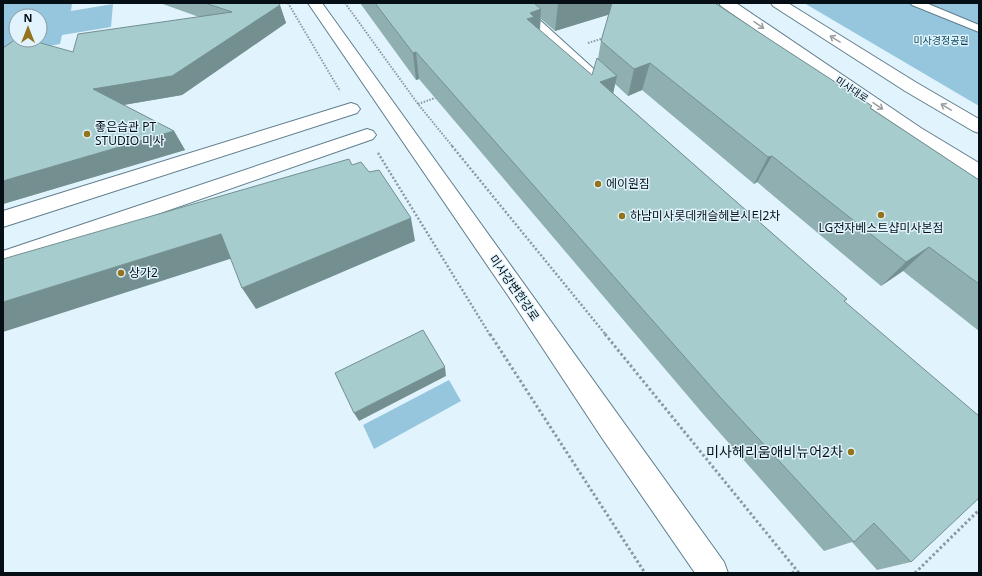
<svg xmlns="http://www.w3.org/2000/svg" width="982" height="576" font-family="'Noto Sans','Noto Sans KR',sans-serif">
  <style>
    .green { fill: #95c6de; fill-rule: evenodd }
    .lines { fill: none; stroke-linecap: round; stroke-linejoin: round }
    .lane-casing { stroke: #5f7d8b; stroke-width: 2 }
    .street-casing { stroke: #5f7d8b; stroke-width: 2 }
    .secondary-casing { stroke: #5f7d8b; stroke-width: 2 }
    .primary-casing { stroke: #5f7d8b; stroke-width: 2 }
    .path-far2 { stroke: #8a99a1; stroke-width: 2; stroke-dasharray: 1.5 1.5; stroke-linecap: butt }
    .path-far1 { stroke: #8a99a1; stroke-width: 2.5; stroke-dasharray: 2 2; stroke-linecap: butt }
    .path { stroke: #8a99a1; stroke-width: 3; stroke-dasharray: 2.5 2.5; stroke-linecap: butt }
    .lane { fill: #fff; fill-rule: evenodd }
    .street { fill: #fff; fill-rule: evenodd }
    .secondary { fill: #fff; fill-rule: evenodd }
    .primary { fill: #fff; fill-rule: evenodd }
    .wall { fill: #8fafb1; fill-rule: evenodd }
    .shaded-wall { fill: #748f90 }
    .building { fill: #a6ccce; stroke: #748f90 }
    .oneway { stroke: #9b9fa1 }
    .poi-dot { fill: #94731a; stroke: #e1f4fe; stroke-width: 1.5 }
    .labels { text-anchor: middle; stroke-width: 3; stroke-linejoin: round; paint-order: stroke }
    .far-park-label { font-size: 10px; fill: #003d53; stroke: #e1f4fe }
    .far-street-label { font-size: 10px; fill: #050f15; stroke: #e1f4fe }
    .poi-label { font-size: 12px; fill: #050f15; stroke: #e1f4fe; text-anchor: start }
    .street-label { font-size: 12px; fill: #050f15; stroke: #e1f4fe }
    .near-poi-label { font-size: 14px; fill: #050f15; stroke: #e1f4fe; text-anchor: end }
  </style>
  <rect width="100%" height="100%" fill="#e1f4fe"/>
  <g class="green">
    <path d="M3 3H72L71 11 113 4 111 27 62 35 60 44 3 54ZM16 16H40V40H16Z"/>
    <path d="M804 3H979V106Z"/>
    <path d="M449 380 461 401 374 449 363 425Z"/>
  </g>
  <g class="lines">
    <g class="lane-casing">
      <path id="lane" d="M910 3H926L979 25V32L912 5Z"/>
    </g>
    <g class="street-casing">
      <g id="street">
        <path d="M506 3H521L596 71 598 74 596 77 590 79 584 77Z"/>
        <path d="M351 103 357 105 360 109 357 113 3 227V211Z"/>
        <path d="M367 129 373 131 376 135 373 139 3 268V251Z"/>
      </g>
    </g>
    <g class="secondary-casing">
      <path id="secondary" d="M308 3H322L724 562 728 573H695L602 438 509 297Z"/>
    </g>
    <g class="primary-casing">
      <g id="primary">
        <path d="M719 3H736L921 128 979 163V179L972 177 909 136 721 6Z"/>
        <path d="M771 3H788L917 83 979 119V133L973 131 905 91 773 6Z"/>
      </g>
    </g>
    <g class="path-far2">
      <path d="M288 3 340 91"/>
      <path d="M345 3 418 104 453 147"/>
      <path d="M976 3 979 4"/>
      <path d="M588 43 604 38"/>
      <path d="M418 104 438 97"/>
    </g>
    <g class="path-far1">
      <path d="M452 146 606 335"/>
      <path d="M378 153 490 335"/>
    </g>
    <g class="path">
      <path d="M490 334 645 573"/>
      <path d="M605 334 799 573"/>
      <path d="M792 573 796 571"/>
      <path d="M915 573 979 510"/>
    </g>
    <use href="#lane" class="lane"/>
    <use href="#street" class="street"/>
    <use href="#secondary" class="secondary"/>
    <use href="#primary" class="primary"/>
  </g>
  <g class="wall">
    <path d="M160 3H279L286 23 182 95 123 105 174 131 185 150 3 204V48L73 52 199 17Z"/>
    <path d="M360 3H715L769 39 872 106 871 108 979 180V331L903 271 881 286 757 182 754 184 642 90 628 96 615 84 613 93 847 299 844 301 911 562 877 570 852 542 824 551 704 415 419 79 416 80ZM609 14 601 41 598 59 592 75 540 30 541 19 555 31Z"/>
  </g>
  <g class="shaded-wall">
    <path d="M562 3H613L611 14 555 31 558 4Z"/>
    <path d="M280 5 286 23 182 95 106 108 93 89Z"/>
    <path d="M541 9 539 36 527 19 530 13Z"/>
    <path d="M416 52 419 79 416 80 413 53Z"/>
    <path d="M650 63 642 90 628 96 634 69Z"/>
    <path d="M617 76 611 103 600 82Z"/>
    <path d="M174 131 185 150 3 204V181Z"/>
    <path d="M772 156 757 182 754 184 768 157Z"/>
    <path d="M411 218 415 241 256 309 242 288Z"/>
    <path d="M221 234 236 257 3 332V302Z"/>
    <path d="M929 247 903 271 881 286 906 262Z"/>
    <path d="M445 367 446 376 359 421 354 413Z"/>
  </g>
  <g class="building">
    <path d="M205 3H279L280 5 172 76 93 89 174 131 3 181V48L16 39V40H30L73 52 78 34 232 12Z"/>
    <path d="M375 3H534L541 9 530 13 534 17 527 19 592 75 597 58 617 76 600 82 847 299 844 301 979 416V498L911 562 874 523 854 542 720 397 416 52 413 53Z"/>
    <path d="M612 3H715L769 39 872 106 870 108 979 180V284L929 247 906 262 772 156 768 157 650 63 634 69 601 41Z"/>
    <path d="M349 159 352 165 361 162 369 172 379 170 411 218 242 288 221 234 3 302V259Z"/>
    <path d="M423 330 445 367 354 413 335 373Z"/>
  </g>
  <defs><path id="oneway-shaft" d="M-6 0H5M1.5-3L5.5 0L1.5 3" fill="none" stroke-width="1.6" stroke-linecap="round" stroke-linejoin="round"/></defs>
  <g class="oneway">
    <use href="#oneway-shaft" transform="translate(759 25) rotate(35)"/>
    <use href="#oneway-shaft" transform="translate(835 39) rotate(-148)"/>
    <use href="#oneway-shaft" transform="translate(878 106) rotate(34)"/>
    <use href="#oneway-shaft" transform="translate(946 107) rotate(-149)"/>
  </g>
  <g class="poi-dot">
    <circle cx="87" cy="134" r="4"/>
    <circle cx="598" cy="184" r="4"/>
    <circle cx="881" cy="215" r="4"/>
    <circle cx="622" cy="216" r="4"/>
    <circle cx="121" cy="273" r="4"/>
    <circle cx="851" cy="452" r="4"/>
  </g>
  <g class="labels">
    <g class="far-park-label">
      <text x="941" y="44">미사경정공원</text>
    </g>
    <g class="far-street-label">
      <text transform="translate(852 89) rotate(34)" y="4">미사대로</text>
    </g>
    <g class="poi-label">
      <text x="95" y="131">좋은습관 PT<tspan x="95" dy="14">STUDIO 미사</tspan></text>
      <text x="606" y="188">에이원짐</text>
      <text x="630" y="220">하남미사롯데캐슬헤븐시티2차</text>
      <text x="881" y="232" text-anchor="middle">LG전자베스트샵미사본점</text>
      <text x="129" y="277">상가2</text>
    </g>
    <g class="street-label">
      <text transform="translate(514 288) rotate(55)" y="4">미사강변한강로</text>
    </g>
    <g class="near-poi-label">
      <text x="843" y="457">미사헤리움애비뉴어2차</text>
    </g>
  </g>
  <rect width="982" height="576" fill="none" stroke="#050f15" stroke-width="8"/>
  <g transform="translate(28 28)"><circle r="19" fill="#e1f4fe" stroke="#8998a1"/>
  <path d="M0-3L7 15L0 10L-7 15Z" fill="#94731a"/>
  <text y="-6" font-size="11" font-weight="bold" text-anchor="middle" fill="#050f15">N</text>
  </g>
</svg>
